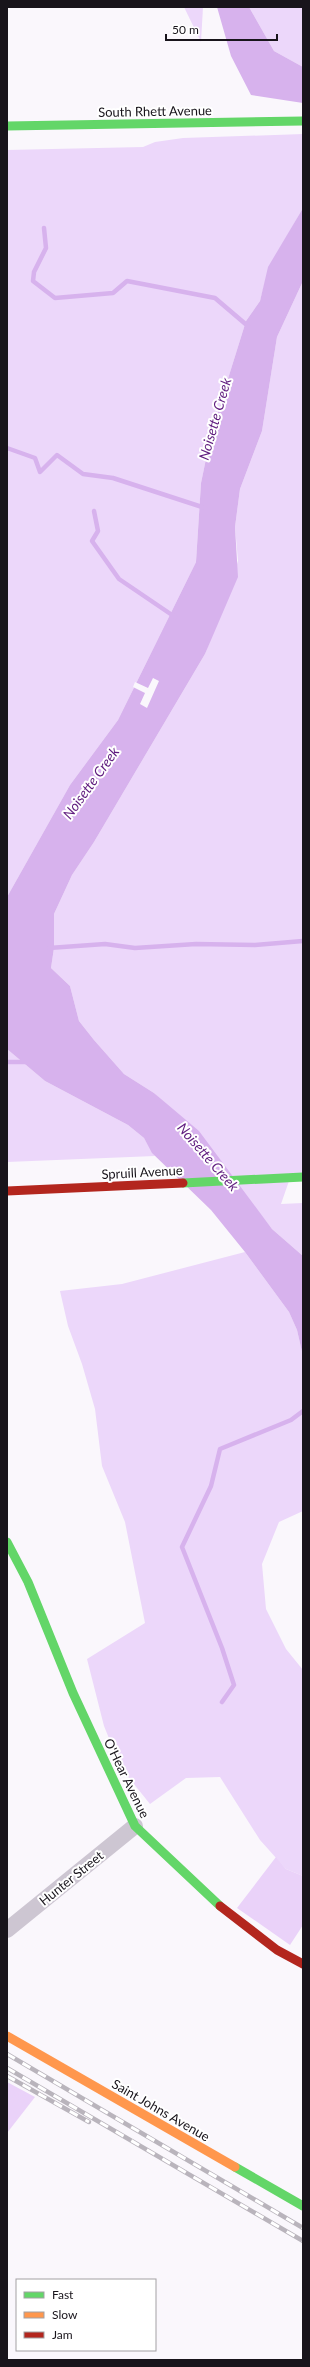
<svg xmlns="http://www.w3.org/2000/svg" width="310" height="2367" font-family="Lato,sans-serif">
  <style>
    .green { fill: #ecd7fa }
    .forest { fill: #ead2f9 }
    .water { fill: #d7b2ed }
    .pier { fill: #faf7fc }
    .lines { fill: none; stroke-linecap: round; stroke-linejoin: round }
    .stream { stroke: #d7b2ed; stroke-width: 4.5 }
    .street { stroke: #cdc6d2; stroke-width: 16 }
    .fast { stroke: #63d668; stroke-width: 9 }
    .slow { stroke: #ff974d; stroke-width: 9 }
    .jam { stroke: #b3261e; stroke-width: 9 }
    .rail-casing { stroke: #b9b4bc; stroke-width: 4.5 }
    .rail { stroke: #fff; stroke-width: 3; stroke-dasharray: 9; stroke-linecap: butt }
    .labels { text-anchor: middle; stroke-width: 4; stroke-linejoin: round; paint-order: stroke }
    .street-label { font-size: 13px; fill: #18141b; stroke: #fff }
    .water-label { font-size: 14px; font-style: italic; fill: #5f1c7e; stroke: #fff }
  </style>
  <rect width="100%" height="100%" fill="#faf7fc"/>
  <g class="green">
    <path d="M184 7H203L201 42Z"/>
    <path d="M249 7H303V67L274 51Z"/>
    <path d="M303 134V208L269 267 260 301 246 321 212 430 201 483 196 562 118 720 70 785 7 897V150L143 147 155 142 183 138Z"/>
    <path d="M303 281V1172L289 1181 281 1204 303 1203V1256L272 1229 226 1170 169 1107 154 1093 124 1074 94 1040 79 1021 70 986 51 968 54 948V914L72 875 94 842 205 654 219 618 238 561 235 527 240 489 262 431 277 337Z"/>
    <path d="M7 1049 45 1081 128 1125 144 1138 155 1156 7 1162Z"/>
    <path d="M245 1252 289 1312 297 1330 303 1356V1511L279 1522 262 1564 266 1609 286 1649 303 1670V1876L286 1869 260 1840 220 1777 186 1778 150 1804 121 1768 104 1726 87 1659 145 1623 125 1522 102 1466 95 1409 82 1364 68 1326 60 1291 122 1284Z"/>
  </g>
  <g class="forest">
    <path d="M276 1857 286 1869 303 1876V1925L290 1945 237 1908Z"/>
    <path d="M7 2082 35 2097 7 2133Z"/>
  </g>
  <g class="water">
    <path d="M217 7H249L274 51 303 67V103L251 95 231 56Z"/>
    <path d="M303 208V281L277 337 262 431 240 489 235 527 238 577 205 654 94 842 72 875 54 914V948L51 968 70 986 79 1021 94 1040 124 1074 154 1093 199 1131 272 1229 303 1256V1356L297 1330 289 1312 245 1252 211 1210 152 1153 144 1138 128 1125 45 1081 7 1049V897L70 785 118 720 196 562 201 483 212 430 246 321 260 301 268 267Z"/>
  </g>
  <path class="pier" d="M153 678 159 681 147 708 140 704 145 693 133 687 135 682 148 688Z"/>
  <g class="lines">
    <g class="stream">
      <path d="M44 228 46 248 34 272 33 281 55 298 113 293 127 281 215 298 249 327"/>
      <path d="M7 448 35 458 40 472 57 455 83 474 113 478 205 508"/>
      <path d="M94 511 98 531 92 541 119 579 175 617"/>
      <path d="M49 948 105 944 135 948 196 944 255 945 303 941"/>
      <path d="M7 1062H31"/>
      <path d="M222 1702 234 1685 222 1648 182 1547 211 1486 220 1449 291 1420 303 1411"/>
    </g>
    <path class="street" d="M7 1930 135 1826"/>
    <g class="fast">
      <path d="M7 126 303 121"/>
      <path d="M183 1183 303 1177"/>
      <path d="M7 1542 28 1582 73 1693 135 1826 220 1906"/>
      <path d="M235 2167 303 2206"/>
    </g>
    <path class="slow" d="M7 2036 235 2167"/>
    <g class="jam">
      <path d="M7 1191 183 1183"/>
      <path d="M220 1906 277 1950 303 1964"/>
    </g>
    <g class="rail-casing">
      <g id="rail">
        <path d="M7 2054 303 2228"/>
        <path d="M7 2068 303 2241"/>
        <path d="M7 2076 89 2122"/>
      </g>
    </g>
    <use href="#rail" class="rail"/>
  </g>
  <g class="labels">
    <g class="street-label">
      <text transform="translate(155 111) rotate(-1)" y="5">South Rhett Avenue</text>
      <text transform="translate(142 1172) rotate(-3)" y="5">Spruill Avenue</text>
      <text transform="translate(127 1778) rotate(64)" y="5">O'Hear Avenue</text>
      <text transform="translate(71 1878) rotate(-39)" y="5">Hunter Street</text>
      <text transform="translate(161 2110) rotate(30)" y="5">Saint Johns Avenue</text>
    </g>
    <g class="water-label">
      <text transform="translate(215 419) rotate(-74)" y="5">Noisette Creek</text>
      <text transform="translate(91 783) rotate(-54)" y="5">Noisette Creek</text>
      <text transform="translate(208 1157) rotate(49)" y="5">Noisette Creek</text>
    </g>
  </g>
  <rect width="310" height="2367" fill="none" stroke="#18141b" stroke-width="16"/>
  <rect x="16" y="2279" width="140" height="72" fill="#ffffff" stroke="#a3a1a4"/>
  <rect x="24" y="2292" width="20" height="6" fill="#63d668" stroke="#a3a1a4"/>
  <text x="52" y="2299" font-size="12" fill="#18141b">Fast</text>
  <rect x="24" y="2312" width="20" height="6" fill="#ff974d" stroke="#a3a1a4"/>
  <text x="52" y="2319" font-size="12" fill="#18141b">Slow</text>
  <rect x="24" y="2332" width="20" height="6" fill="#b3261e" stroke="#a3a1a4"/>
  <text x="52" y="2339" font-size="12" fill="#18141b">Jam</text>
  <path d="M166 34v6h111v-6" fill="none" stroke="#18141b" stroke-width="2"/>
  <text x="172" y="34" font-size="12" fill="#18141b" stroke="#ffffff" stroke-width="3" paint-order="stroke">50 m</text>
</svg>
